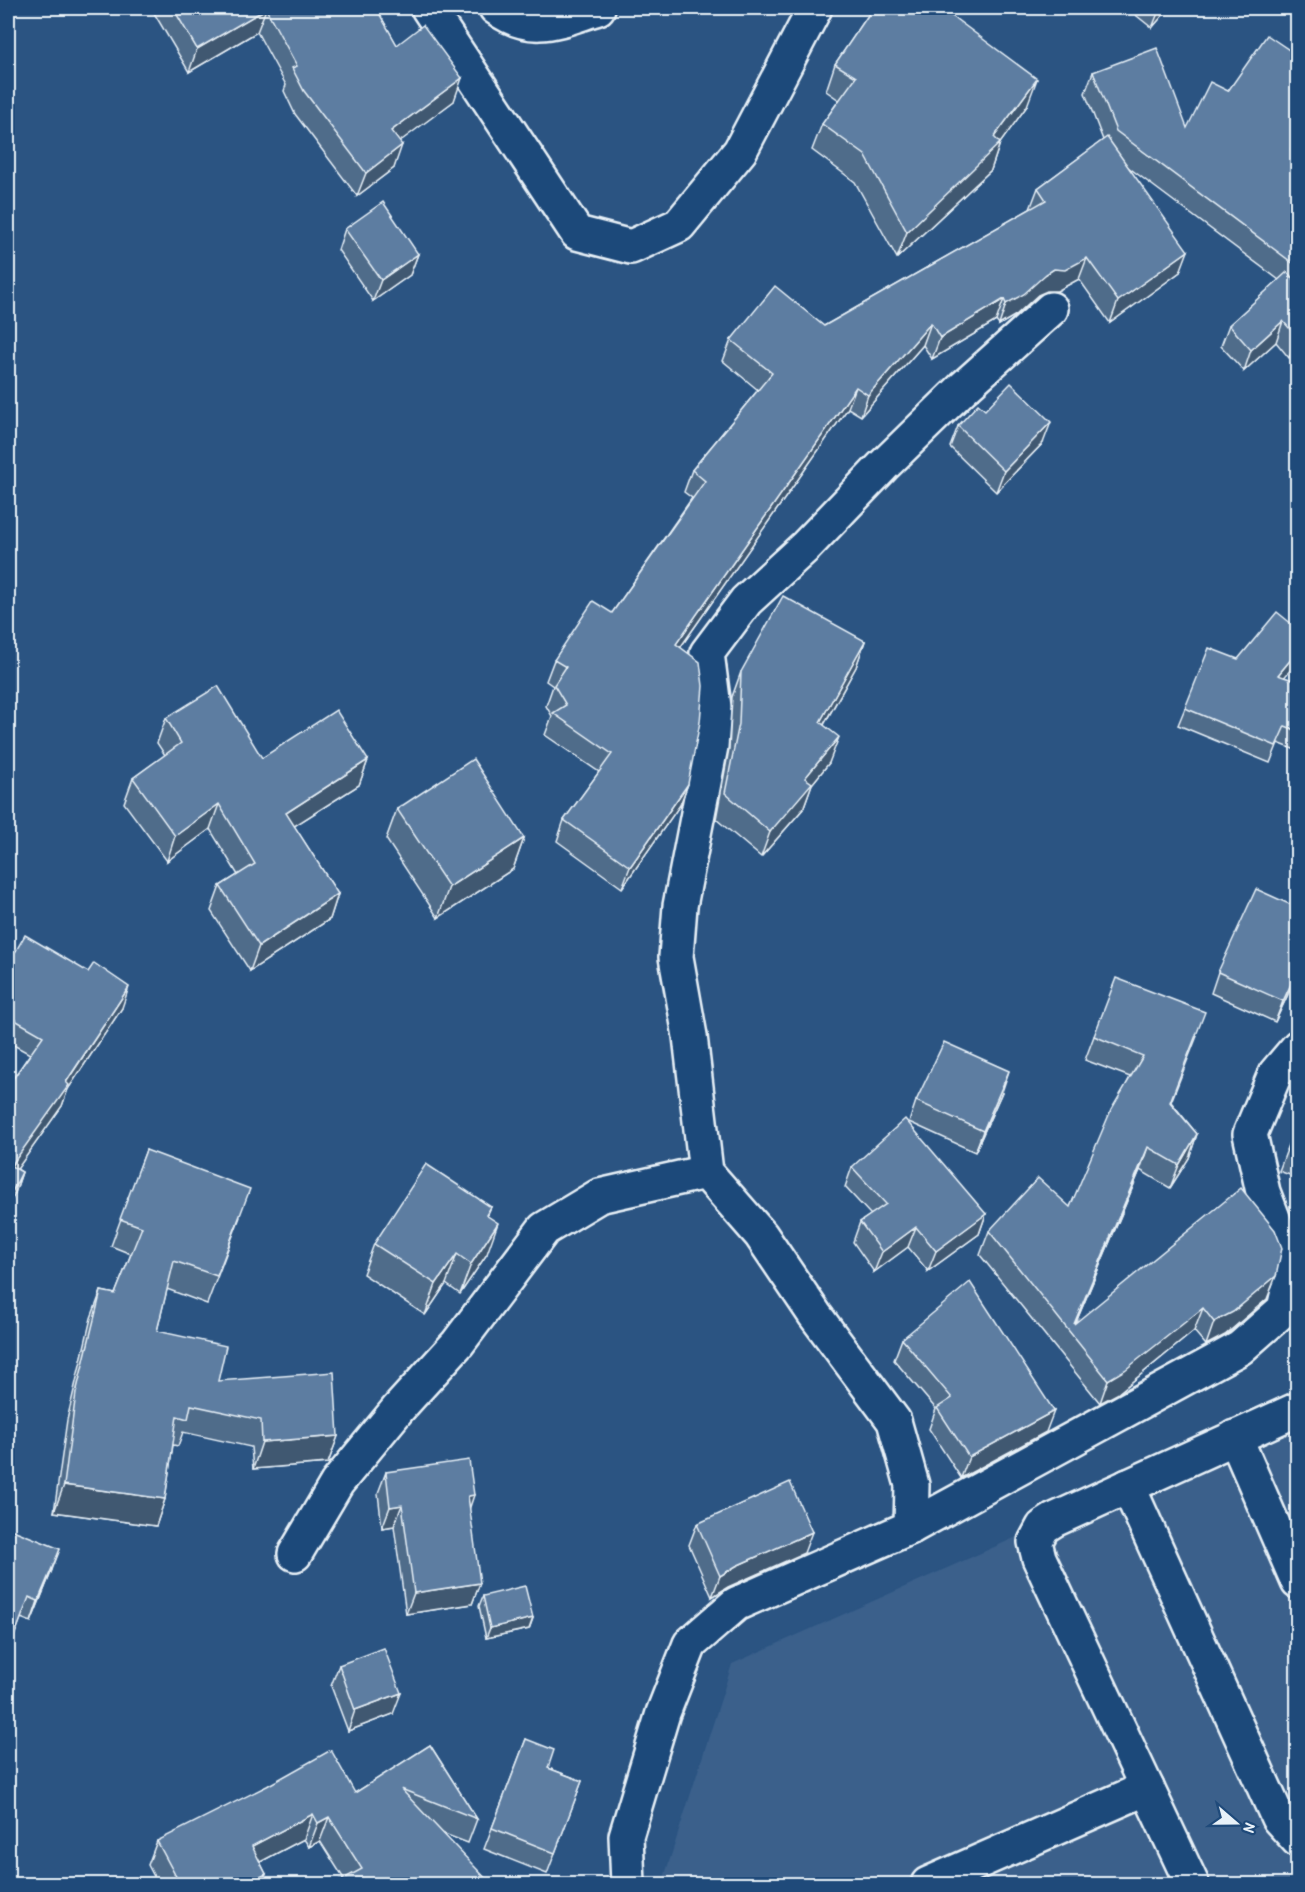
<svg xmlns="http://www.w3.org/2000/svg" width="1305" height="1892" font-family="'Patrick Hand',sans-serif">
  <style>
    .built { fill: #3a608b }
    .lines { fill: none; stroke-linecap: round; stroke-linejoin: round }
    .minor-casing { stroke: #e8f1f8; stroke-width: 38 }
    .minor { stroke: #1f4a7a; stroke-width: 33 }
    .wall { fill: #506c8a; stroke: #e8f1f8; stroke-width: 1.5 }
    .shaded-wall { fill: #415871; stroke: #e8f1f8; stroke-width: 1.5 }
    .building { fill: #5d7da1; stroke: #e8f1f8; stroke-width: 1.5 }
  </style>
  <rect width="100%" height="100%" fill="#2b5482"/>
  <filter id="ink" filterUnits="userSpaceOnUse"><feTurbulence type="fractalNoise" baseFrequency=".0167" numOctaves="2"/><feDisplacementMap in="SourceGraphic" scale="12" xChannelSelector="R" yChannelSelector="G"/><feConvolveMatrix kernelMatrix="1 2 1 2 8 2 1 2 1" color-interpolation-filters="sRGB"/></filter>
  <g filter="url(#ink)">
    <path class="built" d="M1297 1412V1884H662L732 1664Z"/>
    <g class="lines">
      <g class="minor-casing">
        <g id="minor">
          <path d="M428 8 577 233 631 247 679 225 740 151 815 8"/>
          <path d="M496 8C533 35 559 20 598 8"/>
          <path d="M1235 1437 1298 1582"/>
          <path d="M1128 1486 1278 1818 1298 1840"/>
          <path d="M911 1527 912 1485 894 1421 815 1315 761 1235 706 1172 690 1036 676 957 680 906 711 746 714 707 707 653 746 601 806 546 883 466 963 388 1051 309"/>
          <path d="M295 1554 337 1483 398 1409 458 1343 544 1229 599 1196 706 1172"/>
          <path d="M628 1884 626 1836 663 1713 690 1644 736 1604 911 1527 1240 1348 1284 1309 1293 1270 1263 1192 1250 1134 1275 1074 1298 1047"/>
          <path d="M928 1884 1147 1788"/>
          <path d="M1192 1884 1039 1558 1035 1542 1043 1527 1054 1520 1298 1409"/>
        </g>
      </g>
      <use href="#minor" class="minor"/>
    </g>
    <g class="wall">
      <path d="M151 8H376L397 45 454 101 399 141 394 168 357 196 295 114 284 91 286 85 257 32 189 72Z"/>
      <path d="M873 8H942L1027 106 1000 143 991 170 897 258 855 182 812 150 822 124 839 100 826 91 835 64Z"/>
      <path d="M1127 8H1169L1152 28Z"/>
      <path d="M1093 72 1187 128 1298 150 1296 153 1298 154V350L1289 358 1276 342 1244 371 1221 346 1229 325 1279 280 1128 167 1180 272 1110 323 1079 279 1057 291H1047L1038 295 1016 315 999 325 996 321 932 359 923 345 861 416 848 408 680 648 688 784 680 805 622 888 557 841 564 820 599 772 545 735 552 716 546 706 553 686 546 681 554 660 612 613 692 498 684 492 692 470 758 390 723 361 731 340 824 326 1030 209 1038 188 1103 140 1085 93Z"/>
      <path d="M345 229 418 254 410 275 373 301 338 250Z"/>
      <path d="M958 426 1043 443 996 492 950 447Z"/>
      <path d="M865 641 856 667 824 725 829 763 812 784 803 809 761 857 716 819 729 749 732 697 741 672Z"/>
      <path d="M1284 677 1298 682V751L1278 743 1270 763 1178 725 1185 708Z"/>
      <path d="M166 718 262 758 368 760 359 785 294 826 338 894 330 919 250 971 211 911 220 886 238 875 210 829 167 861 124 803 133 778 165 755 157 743Z"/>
      <path d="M397 809 524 838 513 869 438 918 386 839Z"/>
      <path d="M8 965 122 1008 68 1089 62 1106 17 1169 22 1172 15 1193 8 1207V1086L30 1054 8 1042Z"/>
      <path d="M1218 972 1298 973 1275 1022 1211 993Z"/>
      <path d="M1094 1036H1197L1171 1102 1197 1134 1189 1158 1170 1188 1140 1170 1076 1322 1267 1299 1225 1335 1206 1345 1194 1331 1117 1394 1100 1403 980 1255 989 1231 1070 1207 1130 1077 1085 1060Z"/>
      <path d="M1002 1092 975 1152 909 1122 916 1101Z"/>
      <path d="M1298 1120V1178L1279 1171Z"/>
      <path d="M146 1150 240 1217 207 1304 167 1289 157 1331 218 1381 338 1436 328 1463 253 1469 251 1447 183 1432 178 1446 173 1445 165 1499 156 1526 54 1512 67 1420 91 1318 101 1291 115 1294 131 1254 111 1246Z"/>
      <path d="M852 1167 986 1214 979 1234 928 1271 908 1247 874 1272 853 1242 860 1222 871 1215 845 1187Z"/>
      <path d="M491 1207 487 1216V1254L460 1294 446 1284 425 1315 363 1274 374 1244Z"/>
      <path d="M902 1339 1046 1432 961 1478 929 1429 936 1409 894 1360Z"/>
      <path d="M386 1472 480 1583 472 1604 406 1614 394 1526 382 1528 378 1493Z"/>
      <path d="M697 1524 804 1553 728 1587 712 1597 689 1545Z"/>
      <path d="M8 1528 52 1570 31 1622 21 1618 9 1650 8 1649Z"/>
      <path d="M483 1596 533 1618 529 1629 486 1638 479 1606Z"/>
      <path d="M339 1665 393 1714 348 1731 331 1686Z"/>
      <path d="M526 1739 548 1768 582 1781 547 1874 484 1849Z"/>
      <path d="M430 1745 477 1819 468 1843 442 1833 344 1879 320 1841 309 1847 304 1839 260 1862 266 1874 263 1884H158L148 1865 157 1841 355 1793Z"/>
    </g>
    <g class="shaded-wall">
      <path d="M1160 8H1169L1152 28Z"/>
      <path d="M266 9 257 32 189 72 197 49Z"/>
      <path d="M462 78 454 101 383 154 391 131Z"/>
      <path d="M1037 79 1027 106 998 146 1000 143 991 170 897 258 907 232 994 137Z"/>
      <path d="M1298 140V150L1284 170 1291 149Z"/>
      <path d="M402 145 394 168 357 196 366 173Z"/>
      <path d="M1188 251 1180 272 1110 323 1118 301Z"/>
      <path d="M418 254 410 275 373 301 381 280Z"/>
      <path d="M1087 258 1079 279 1057 291H1047L1038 295 1016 315 999 325 1006 304 1046 274 1054 269Z"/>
      <path d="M1004 299 996 321 932 359 940 338Z"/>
      <path d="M1283 321 1276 342 1244 371 1251 350Z"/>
      <path d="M931 323 923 345 861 416 868 395Z"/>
      <path d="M1298 336V350L1289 358 1297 337Z"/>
      <path d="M856 387 848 408 668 665 676 644Z"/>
      <path d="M1051 422 1043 443 996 492 1004 471Z"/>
      <path d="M865 641 856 667 811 747 820 722Z"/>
      <path d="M1298 651V661L1272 692 1278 675Z"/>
      <path d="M839 737 829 763 812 784 803 809 761 857 770 832 805 778Z"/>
      <path d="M368 760 359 785 277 837 286 813Z"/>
      <path d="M688 784 680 805 622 888 630 867Z"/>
      <path d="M219 804 210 829 167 861 175 836Z"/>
      <path d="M524 838 513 869 438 918 449 887Z"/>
      <path d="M338 894 330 919 250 971 259 946Z"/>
      <path d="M1298 969V973L1275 1022 1283 1001Z"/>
      <path d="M129 987 122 1008 68 1089 62 1106 8 1182 11 1166Z"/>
      <path d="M1009 1071 1002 1092 975 1152 983 1131Z"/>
      <path d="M1197 1134 1189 1158 1170 1188 1179 1165Z"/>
      <path d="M1148 1147 1140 1170 1071 1334 1074 1324Z"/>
      <path d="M22 1172 15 1193 8 1207V1200Z"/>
      <path d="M986 1214 979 1234 928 1271 936 1251Z"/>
      <path d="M498 1223 487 1254 460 1294 471 1264Z"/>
      <path d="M916 1227 908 1247 874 1272 882 1252Z"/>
      <path d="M457 1254 446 1284 425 1315 436 1284Z"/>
      <path d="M1276 1276 1267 1299 1225 1335 1206 1345 1214 1322Z"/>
      <path d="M1203 1308 1194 1331 1117 1394 1100 1403 1108 1380Z"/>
      <path d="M1054 1411 1046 1432 961 1478 969 1457Z"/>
      <path d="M338 1436 328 1463 253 1469 262 1442Z"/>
      <path d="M64 1485 165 1499 156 1526 54 1512Z"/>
      <path d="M474 1495 467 1516 468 1496Z"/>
      <path d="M402 1505 394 1526 382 1528 390 1507Z"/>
      <path d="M812 1532 804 1553 728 1587 712 1597 720 1576 736 1566Z"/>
      <path d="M60 1549 52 1570 31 1622 38 1601Z"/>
      <path d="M480 1583 472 1604 406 1614 414 1593Z"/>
      <path d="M533 1618 529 1629 486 1638 490 1628Z"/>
      <path d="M401 1693 393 1714 348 1731 355 1710Z"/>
      <path d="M313 1814 304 1839 243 1871 252 1846Z"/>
      <path d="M329 1817 320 1841 309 1847 318 1823Z"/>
      <path d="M266 1874 263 1884H247Z"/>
    </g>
    <g class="building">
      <path d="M173 8H376L397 45 423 25 462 78 391 131 402 145 366 173 304 91 292 68 297 66 266 9 197 49Z"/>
      <path d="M873 8H941L1037 79 994 137 1000 143 907 232 865 155 822 124 856 77 835 64Z"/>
      <path d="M1267 35 1298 56V140L1291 149 1298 154V267L1116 131 1093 72 1157 48 1187 128 1210 82 1228 91Z"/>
      <path d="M1107 137 1188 251 1118 301 1087 258 1065 270 1054 269 1046 274 1024 294 1006 304 1004 299 940 338 931 323 868 395 856 387 676 644 700 662 703 686 700 722 688 784 630 867 564 820 612 754 553 713 566 705 554 685 566 667 554 660 593 601 612 613 705 481 692 470 772 373 731 340 775 286 824 326 1046 200 1038 188Z"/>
      <path d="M383 202 418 254 381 280 345 229Z"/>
      <path d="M1287 272 1298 284V336L1297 337 1283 321 1251 350 1229 325Z"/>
      <path d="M1011 383 1051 422 1004 471 958 426 978 404 985 410Z"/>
      <path d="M783 596 865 641 820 722 839 737 805 778 812 783 770 832 725 793 739 724 741 672Z"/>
      <path d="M1277 612 1298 629V651L1278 675 1298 682V731L1285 726 1276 746 1185 708 1209 648 1238 659Z"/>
      <path d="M218 686 262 758 336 710 368 760 286 813 338 894 259 946 220 886 255 864 219 804 175 836 133 778 181 743 166 718Z"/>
      <path d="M473 759 524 838 449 887 397 809Z"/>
      <path d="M1256 889 1298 908V969L1283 1001 1218 972Z"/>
      <path d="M25 935 88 972 94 963 129 987 66 1082 69 1085 11 1166 22 1172 8 1200V1086L43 1036 8 1016V965Z"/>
      <path d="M1116 978 1205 1012 1170 1102 1197 1134 1179 1165 1148 1147 1074 1324 1241 1188 1275 1230 1282 1248 1276 1276 1233 1312 1214 1322 1203 1308 1125 1370 1108 1380 989 1231 1038 1178 1070 1207 1111 1110 1143 1056 1094 1036Z"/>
      <path d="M944 1042 1009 1071 983 1131 916 1101Z"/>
      <path d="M905 1119 986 1214 936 1251 916 1227 882 1252 860 1222 886 1204 852 1167Z"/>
      <path d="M1298 1120V1154L1286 1150Z"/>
      <path d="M146 1150 250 1189 217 1276 174 1261 157 1331 226 1346 218 1381 334 1372 338 1436 262 1442 261 1420 191 1405 188 1419 177 1416 165 1499 64 1485 76 1393 101 1291 115 1294 142 1227 120 1219Z"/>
      <path d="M426 1164 491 1207 486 1215 498 1223 471 1264 457 1254 436 1284 374 1244Z"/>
      <path d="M970 1282 1054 1411 969 1457 937 1408 952 1398 902 1339Z"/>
      <path d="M469 1460 474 1495 468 1496 480 1583 414 1593 402 1505 390 1507 386 1472Z"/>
      <path d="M790 1482 812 1532 736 1566 720 1576 697 1524Z"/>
      <path d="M8 1528 60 1549 38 1601 29 1597 17 1629 8 1625Z"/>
      <path d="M525 1586 533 1618 490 1628 483 1596Z"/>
      <path d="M384 1648 401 1693 355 1710 339 1665Z"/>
      <path d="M526 1739 554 1750 548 1768 582 1781 555 1853 492 1828Z"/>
      <path d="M430 1745 477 1819 401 1789 491 1884H334L362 1869 329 1817 318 1823 313 1814 252 1846 266 1874 247 1884H201L200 1882 195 1884H180L157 1841 267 1786 331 1750 355 1793Z"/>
    </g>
  </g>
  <rect width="1305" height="1892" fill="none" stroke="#1f4a7a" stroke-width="30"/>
  <rect x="15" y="15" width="1275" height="1862" fill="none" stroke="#e8f1f8" stroke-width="2" filter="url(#ink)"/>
  <g transform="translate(1236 1823) rotate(110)" stroke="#1f4a7a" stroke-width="4.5" paint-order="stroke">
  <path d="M0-4.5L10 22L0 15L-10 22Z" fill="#e8f1f8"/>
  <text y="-9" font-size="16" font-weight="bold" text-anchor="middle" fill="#e8f1f8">N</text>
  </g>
</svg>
